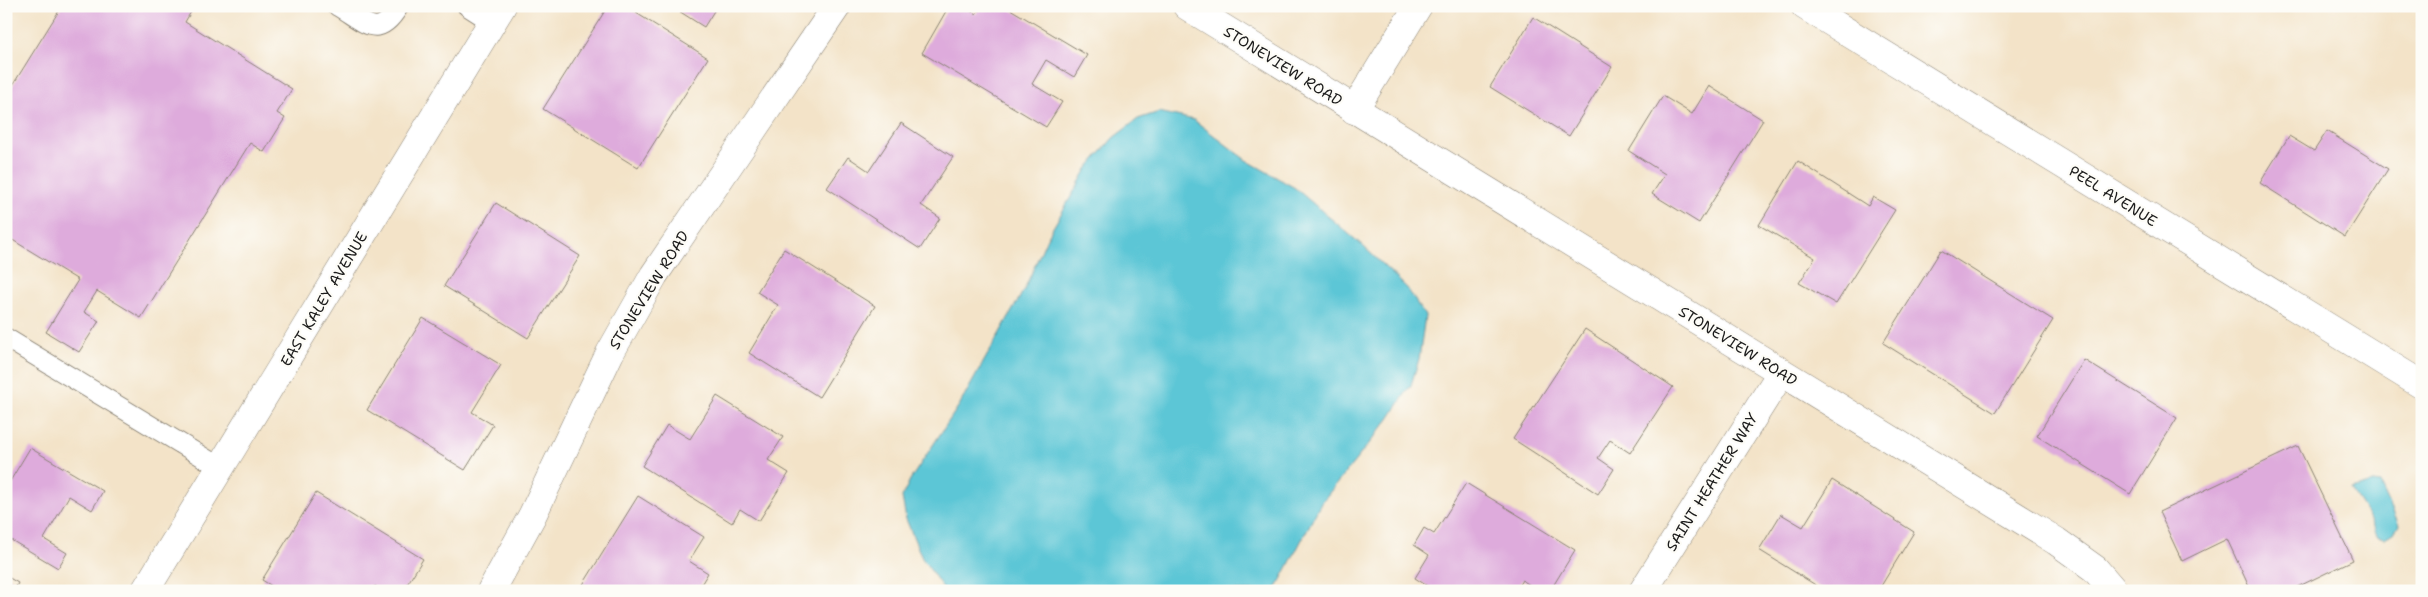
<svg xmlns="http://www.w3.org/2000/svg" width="2428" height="597" font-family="'Shantell Sans',sans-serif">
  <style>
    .water { fill: #5bc6d6; stroke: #3c7179 }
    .building { fill: #deabdc }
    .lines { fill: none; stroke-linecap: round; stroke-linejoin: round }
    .service-casing { stroke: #888072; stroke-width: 21 }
    .minor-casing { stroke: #888072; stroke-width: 29 }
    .tertiary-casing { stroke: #888072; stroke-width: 29 }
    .service { stroke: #fff; stroke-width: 19 }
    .minor { stroke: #fff; stroke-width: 28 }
    .tertiary { stroke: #fff; stroke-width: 28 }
    .labels { text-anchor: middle; stroke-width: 4.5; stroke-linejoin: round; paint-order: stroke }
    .street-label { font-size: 15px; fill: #1c1c1c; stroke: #fdfcf7 }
  </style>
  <rect width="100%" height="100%" fill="#fdfcf7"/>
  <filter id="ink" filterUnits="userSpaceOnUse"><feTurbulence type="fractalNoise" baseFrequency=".02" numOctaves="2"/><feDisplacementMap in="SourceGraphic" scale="10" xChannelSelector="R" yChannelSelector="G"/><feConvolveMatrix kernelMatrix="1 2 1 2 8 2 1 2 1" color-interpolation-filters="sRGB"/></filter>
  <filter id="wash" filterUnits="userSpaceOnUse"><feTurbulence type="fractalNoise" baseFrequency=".0096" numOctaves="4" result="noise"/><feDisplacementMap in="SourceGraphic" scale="20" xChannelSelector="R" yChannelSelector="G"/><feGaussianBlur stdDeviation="1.12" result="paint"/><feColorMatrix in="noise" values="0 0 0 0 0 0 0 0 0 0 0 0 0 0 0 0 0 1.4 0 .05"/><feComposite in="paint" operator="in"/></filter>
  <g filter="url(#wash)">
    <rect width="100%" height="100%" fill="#f3e3c8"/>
    <g class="water">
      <path d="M1159 112 1194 120 1246 160 1295 188 1363 246 1407 288 1425 316 1419 359 1411 385 1389 419 1321 503 1275 591H945L922 558 906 519 902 497 910 480 960 404 1025 288 1047 238 1087 169 1113 138 1138 119Z"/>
      <path d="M2373 483 2380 484 2399 525 2394 533 2384 538 2377 536 2368 515 2351 489Z"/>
    </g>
    <g id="blocks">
      <g class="building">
        <path d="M62 6H187L192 10 185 22 292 89 277 113 285 118 264 152 250 143 141 318 97 291 84 312 99 321 79 352 46 332 78 280 6 236V96Z"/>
        <path d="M608 6H625L708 58 638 168 543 109Z"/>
        <path d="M671 6H717L704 27Z"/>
        <path d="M949 6H963L976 14 981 6H1005L1087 55 1074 77 1046 60 1032 84 1062 102 1046 127 922 53Z"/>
        <path d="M1533 17 1612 67 1569 136 1490 87Z"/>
        <path d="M1709 86 1763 120 1699 223 1652 194 1665 174 1629 151 1663 96 1692 114Z"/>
        <path d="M901 123 953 157 921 205 940 218 920 249 827 188 848 157 869 171Z"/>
        <path d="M2327 131 2388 169 2345 237 2260 183 2289 136 2314 151Z"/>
        <path d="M1798 161 1868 206 1873 197 1895 210 1836 304 1799 283 1815 258 1759 225Z"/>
        <path d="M496 203 580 256 528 338 444 286Z"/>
        <path d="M784 249 875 306 819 397 749 353 778 305 757 292Z"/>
        <path d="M1941 250 2053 320 1995 413 1883 343Z"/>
        <path d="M423 318 501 365 472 412 493 425 465 470 367 410Z"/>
        <path d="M1585 329 1673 387 1630 453 1610 440 1598 458 1614 469 1598 494 1513 439Z"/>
        <path d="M2084 360 2177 418 2130 494 2037 436Z"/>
        <path d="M717 396 783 437 768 460 789 473 759 521 740 509 732 523 642 466 667 425 690 439Z"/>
        <path d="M2298 446 2353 560 2289 591H2251L2227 539 2182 561 2159 512Z"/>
        <path d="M30 448 103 491 92 510 69 496 44 539 67 553 58 568 6 537V488Z"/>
        <path d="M1832 480 1914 532 1878 591H1821L1822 589 1759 550 1781 514 1803 527Z"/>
        <path d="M1466 483 1575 550 1550 591H1539L1522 580 1515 591H1435L1415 578 1429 555 1414 545 1424 528 1434 534Z"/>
        <path d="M316 493 423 559 403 591H382L375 586 373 591H280L262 580Z"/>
        <path d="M638 496 704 537 689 561 708 573 697 591H579Z"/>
        <path d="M6 576 18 583 14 591H6Z"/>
      </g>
    </g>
  </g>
  <g filter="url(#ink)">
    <use href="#blocks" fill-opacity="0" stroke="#888072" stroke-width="1"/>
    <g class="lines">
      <g class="service-casing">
        <g id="service">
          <path d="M337 6C365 22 378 42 399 6"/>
          <path d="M467 6 492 22"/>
          <path d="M6 338 221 468"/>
        </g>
      </g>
      <g class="minor-casing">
        <g id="minor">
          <path d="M1187 6 2056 541 2095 569 2114 591"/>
          <path d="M1354 110 1418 6"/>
          <path d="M491 591 532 516 610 353 654 275 837 6"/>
          <path d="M1643 591 1781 373"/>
        </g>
      </g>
      <g class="tertiary-casing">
        <g id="tertiary">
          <path d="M1805 6 2422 385"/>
          <path d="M145 591 502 6"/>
        </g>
      </g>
      <use href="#service" class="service"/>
      <use href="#minor" class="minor"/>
      <use href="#tertiary" class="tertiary"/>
    </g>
  </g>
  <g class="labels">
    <g class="street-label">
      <text transform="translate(1283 66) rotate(32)" y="5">STONEVIEW ROAD</text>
      <text transform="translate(2113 196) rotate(32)" y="5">PEEL AVENUE</text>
      <text transform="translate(649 290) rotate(-58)" y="5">STONEVIEW ROAD</text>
      <text transform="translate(324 299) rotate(-59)" y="5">EAST KALEY AVENUE</text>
      <text transform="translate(1738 346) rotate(32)" y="5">STONEVIEW ROAD</text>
      <text transform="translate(1712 482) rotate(-58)" y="5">SAINT HEATHER WAY</text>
    </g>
  </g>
  <rect width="2428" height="597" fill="none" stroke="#fdfcf7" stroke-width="25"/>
</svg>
